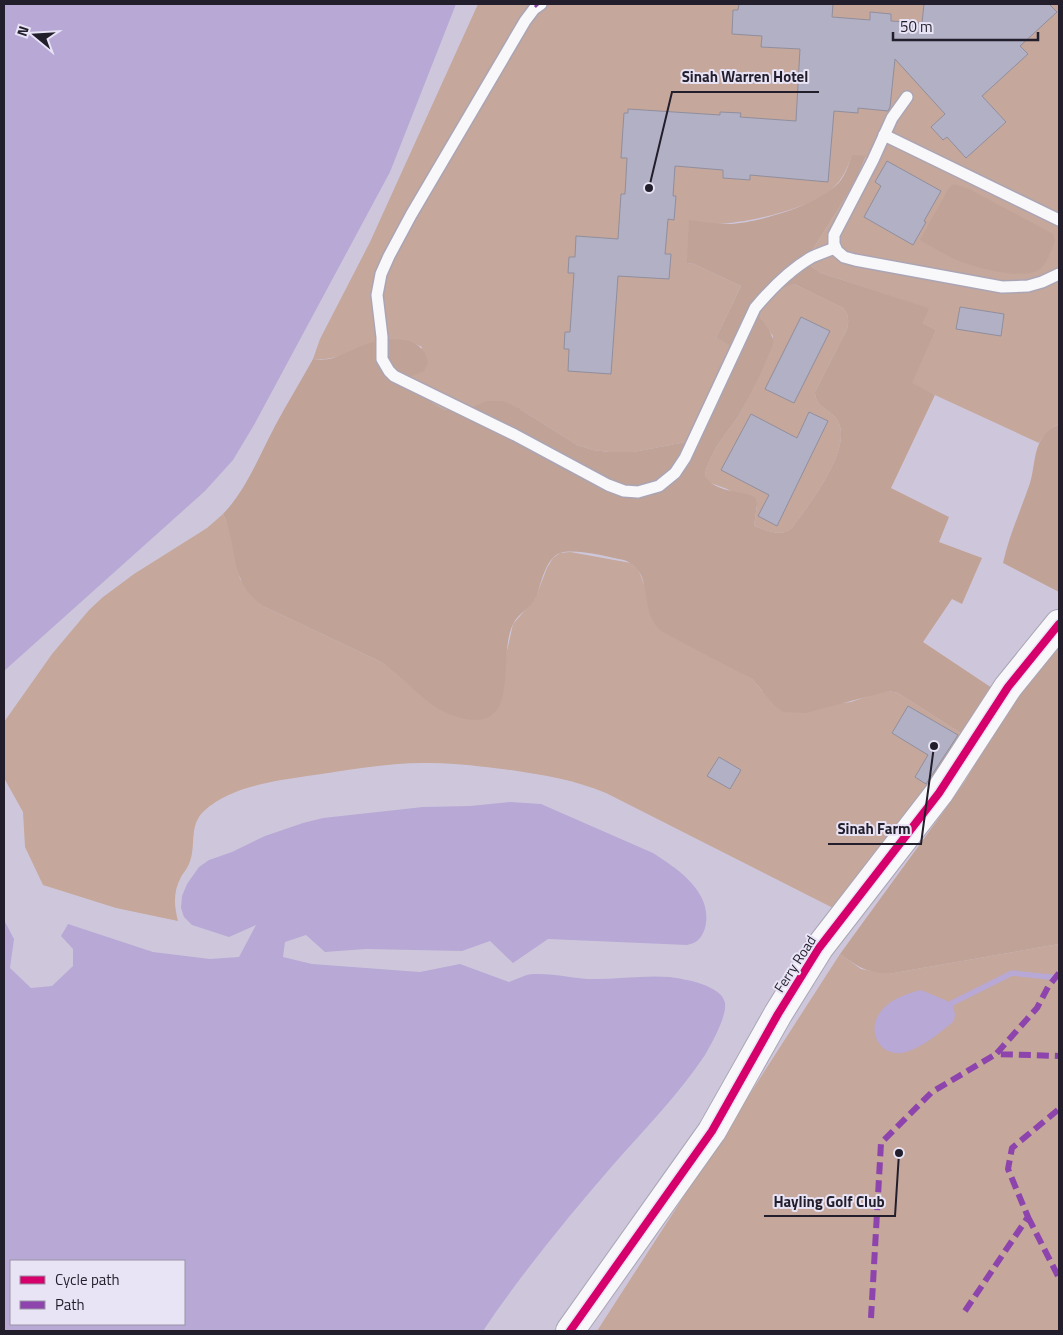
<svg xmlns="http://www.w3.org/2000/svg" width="1063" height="1335" font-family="'Titillium Web',sans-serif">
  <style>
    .green { fill: #c5a79b }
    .forest { fill: #c0a296; fill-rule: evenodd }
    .water { fill: #b8a8d5; fill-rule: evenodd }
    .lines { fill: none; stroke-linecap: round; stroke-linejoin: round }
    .stream { stroke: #b8a8d5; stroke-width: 5.5 }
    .building { fill: #b2b0c4; stroke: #908e9e }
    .lane-casing { stroke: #aaa5b5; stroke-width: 14 }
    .secondary-casing { stroke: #aaa5b5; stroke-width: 30 }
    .lane { stroke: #f8f7fa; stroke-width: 11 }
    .secondary { stroke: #f8f7fa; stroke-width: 28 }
    .quiet { stroke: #8e44ad; stroke-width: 6; stroke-dasharray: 12 6; stroke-linecap: butt }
    .cycleway-casing { stroke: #e9e3f6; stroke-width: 11 }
    .cycleway { stroke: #d6006c; stroke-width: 8 }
    .labels { text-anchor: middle; stroke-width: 4; stroke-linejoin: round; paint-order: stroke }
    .street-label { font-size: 14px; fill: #221e2b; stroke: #e9e3f6 }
    .leader { fill: none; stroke: #221e2b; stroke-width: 2 }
    .callout-dot { fill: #221e2b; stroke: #e9e3f6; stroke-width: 2 }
    .callout-label { font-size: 15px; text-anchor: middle; font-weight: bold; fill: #221e2b; stroke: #e9e3f6; stroke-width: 4; stroke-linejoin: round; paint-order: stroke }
  </style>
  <rect width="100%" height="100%" fill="#cec7dc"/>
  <g class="green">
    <path d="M478 4H1059V424C1050 428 1044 434 1039 443L911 384 936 330 923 323 928 308 821 273 809 265V257L813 249 854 184 866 157 852 156C847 168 843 179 833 188 811 209 747 223 717 224L687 263 694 264 741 286 716 338 734 347 686 442 633 452H609L593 450 577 445 520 409 460 412 443 409 414 390 408 378 422 347C377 324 353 363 313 359L320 339 370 242Z"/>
    <path d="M794 284 843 308C849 315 849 320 847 329L815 392C815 408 831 409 838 421 853 450 808 505 792 528 780 538 767 530 754 526L757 505 727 489 708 482 705 476C709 452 726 435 739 415 754 390 764 364 773 336L763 323 760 314 762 306 786 285Z"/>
    <path d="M223 514 230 531 240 579 265 607 379 661 474 720 484 718 493 714 513 624 535 599 547 568 553 558 560 553 570 552 631 563 638 569 644 584 736 670 752 679 762 691 842 703 851 702 880 692 889 691 898 693 962 734 931 787 833 908 606 793C575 780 544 775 511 770 484 767 458 763 431 763 390 762 348 770 307 776 274 781 229 787 204 811 188 826 197 846 189 864 187 869 183 873 181 877 173 892 174 905 178 921L116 908 43 885 25 847 23 812 4 778V722L52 654 89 610 103 597 134 574 207 528Z"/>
    <path d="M1059 944V1331H597L840 954 861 969 888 974Z"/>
  </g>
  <g class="forest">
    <path d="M852 155 866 156 854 184 813 249 809 257V265L821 273 929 308 923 323 936 330 912 383 935 395 891 488 949 517 939 542 982 558 962 604 952 599 923 642 992 688 962 734 898 693 889 691 805 713 783 712 775 706 752 679 661 631C655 625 651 619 649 611 644 591 647 568 624 560 608 557 575 548 560 553 546 558 541 583 537 595 532 608 519 612 513 624 496 658 525 741 452 715 423 705 405 676 379 661L265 607C227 582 240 550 223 514 247 489 259 456 275 426 287 403 301 381 313 359 320 360 326 360 333 358 346 354 357 347 370 343 392 337 423 335 428 363L424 371 408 378 414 391 443 409 460 412 487 401H503L520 409 577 445 593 450 609 452H633L686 442 733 347 716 338 741 286 694 264 687 263 689 220C703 222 717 224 731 224 760 222 823 204 841 180 846 173 849 164 852 155ZM794 284 843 308C849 315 849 320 847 329L815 392C815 408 831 409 838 421 853 450 808 505 792 528 780 538 767 530 754 526L757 505 755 497C738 490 714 492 705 476 709 452 726 435 739 415 753 392 763 368 773 344 773 322 747 321 770 298 778 291 784 286 794 284Z"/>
    <path d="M954 184 969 189 1053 234 1055 240C1052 249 1048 261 1041 268 1027 281 982 269 965 263 949 258 935 248 920 240L949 188Z"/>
    <path d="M1059 424V592L1003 563C1009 535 1021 510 1030 483 1035 467 1033 450 1044 435 1048 430 1053 427 1059 424Z"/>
    <path d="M1059 646V944L888 974C866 972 858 967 840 954L944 811 965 781 1004 716 1022 691Z"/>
  </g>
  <g class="water">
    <path d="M4 4H456L390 172 254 425 233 460 205 491 4 671Z"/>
    <path d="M510 802 541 804 653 853C678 869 714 893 705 928 702 938 697 943 687 945L548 939 513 963 490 941 462 951 366 949 325 952 306 935 285 942 283 957 312 964 420 972 460 964 509 982C517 979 526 974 534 974 554 973 574 979 594 979 619 979 645 975 670 977 684 979 722 985 725 1003 727 1016 712 1043 705 1055 679 1094 644 1130 613 1165 567 1218 522 1273 483 1331H4V920L14 939 10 968 31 988 52 986 73 966V949L61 936 68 924 153 952 210 959 239 957 256 925 229 937 192 925 184 917 181 908 182 896 187 884 199 867 209 860 232 852 265 836 303 823 323 818 423 807 470 806ZM11 1261H184V1324H11Z"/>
    <path d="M921 990 952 1003 955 1014 954 1021C941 1032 923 1047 906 1052 883 1059 866 1034 879 1014 888 1000 905 994 921 990Z"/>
  </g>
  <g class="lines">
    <path class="stream" d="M952 1003 1012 973 1059 978"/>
  </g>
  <g class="building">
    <path d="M739 4H833L832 17 870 20V12L891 14V21L922 23 924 4H1049L1057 12 1020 46 1028 54 982 96 1006 122 966 158 947 137 943 140 931 127 945 114 895 59 890 107 888 111 858 108V113L834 111 828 182 750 175V180L723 178V170L675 166 673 196H676L674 220 668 219 665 254H671L669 279 618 276 611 374 568 371 569 349H564L565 332H570L574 273H568L569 257H575L576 236 618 239 621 194H625L627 158H621L624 113H628V109L720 115V112L741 113 740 117 796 121 800 49 761 47 762 36 732 34 733 10H738Z"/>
    <path d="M887 161 941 191 924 221 926 222 913 245 864 217 881 186 875 182Z"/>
    <path d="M960 307 1004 314 1001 336 956 329Z"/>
    <path d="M801 317 830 331 794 403 765 389Z"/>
    <path d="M809 412 828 421 777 526 758 516 769 495 721 470 751 414 797 438Z"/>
    <path d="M908 706 958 735 926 784 915 777 928 755 892 733Z"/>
    <path d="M719 757 741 770 730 789 707 776Z"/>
  </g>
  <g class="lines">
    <g class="lane-casing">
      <g id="lane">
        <path d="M541 4 534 9 525 21 411 215 389 256 381 274 377 295 382 337V359L389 371 394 376 515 435 608 485 624 491 638 492 659 486 675 473 685 458 755 308C771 289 791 269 812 257 819 254 827 251 835 248"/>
        <path d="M907 97 892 118 873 160 834 235V244L837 251 844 257 855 260 1002 287 1028 286 1042 282 1059 274"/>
        <path d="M884 135 1059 220"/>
      </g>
    </g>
    <g class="secondary-casing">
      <path id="secondary" d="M570 1331 712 1131 778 1014 819 948 939 793 1008 687 1059 624"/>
    </g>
    <use href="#lane" class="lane"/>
    <use href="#secondary" class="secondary"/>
    <g class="quiet">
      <path d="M536 4 538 6"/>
      <path d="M1059 973 1048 987 1037 1008 996 1054 1059 1056"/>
      <path d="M1028 1217 1059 1278"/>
      <path d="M965 1311 1028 1217 1008 1169 1012 1148 1059 1109"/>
      <path d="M871 1318 881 1143 932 1092 996 1054"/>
    </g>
    <g class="cycleway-casing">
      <path id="cycleway" d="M570 1331 712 1131 778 1014 819 948 939 793 1008 687 1059 624"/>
    </g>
    <use href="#cycleway" class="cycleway"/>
  </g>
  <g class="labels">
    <g class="street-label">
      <text transform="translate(795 964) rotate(-57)" y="5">Ferry Road</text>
    </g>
  </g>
  <path class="leader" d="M649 188L672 92H819M934 746L921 844H828M899 1153L895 1216H764"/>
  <g class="callout-dot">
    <circle cx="649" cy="188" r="5"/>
    <circle cx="934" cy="746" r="5"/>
    <circle cx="899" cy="1153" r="5"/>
  </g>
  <g class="callout-label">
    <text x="745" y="82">Sinah Warren Hotel</text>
    <text x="874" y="834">Sinah Farm</text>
    <text x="829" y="1207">Hayling Golf Club</text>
  </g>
  <rect width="1063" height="1335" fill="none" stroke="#221e2b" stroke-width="10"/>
  <rect x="10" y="1260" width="175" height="65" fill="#e9e3f6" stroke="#9994a5"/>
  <rect x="20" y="1276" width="25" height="8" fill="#d6006c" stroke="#9994a5"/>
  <text x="55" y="1285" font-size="15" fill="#221e2b">Cycle path</text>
  <rect x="20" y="1301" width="25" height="8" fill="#8e44ad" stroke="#9994a5"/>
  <text x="55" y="1310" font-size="15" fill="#221e2b">Path</text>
  <g transform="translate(35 35) rotate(288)" stroke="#e9e3f6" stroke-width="4" paint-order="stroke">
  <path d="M0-4L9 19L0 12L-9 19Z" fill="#221e2b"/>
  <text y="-8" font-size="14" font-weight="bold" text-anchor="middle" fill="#221e2b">N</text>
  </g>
  <path d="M893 32v8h145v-8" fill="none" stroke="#221e2b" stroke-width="2.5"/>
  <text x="900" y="32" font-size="15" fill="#221e2b" stroke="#e9e3f6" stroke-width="4" paint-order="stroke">50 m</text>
</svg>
